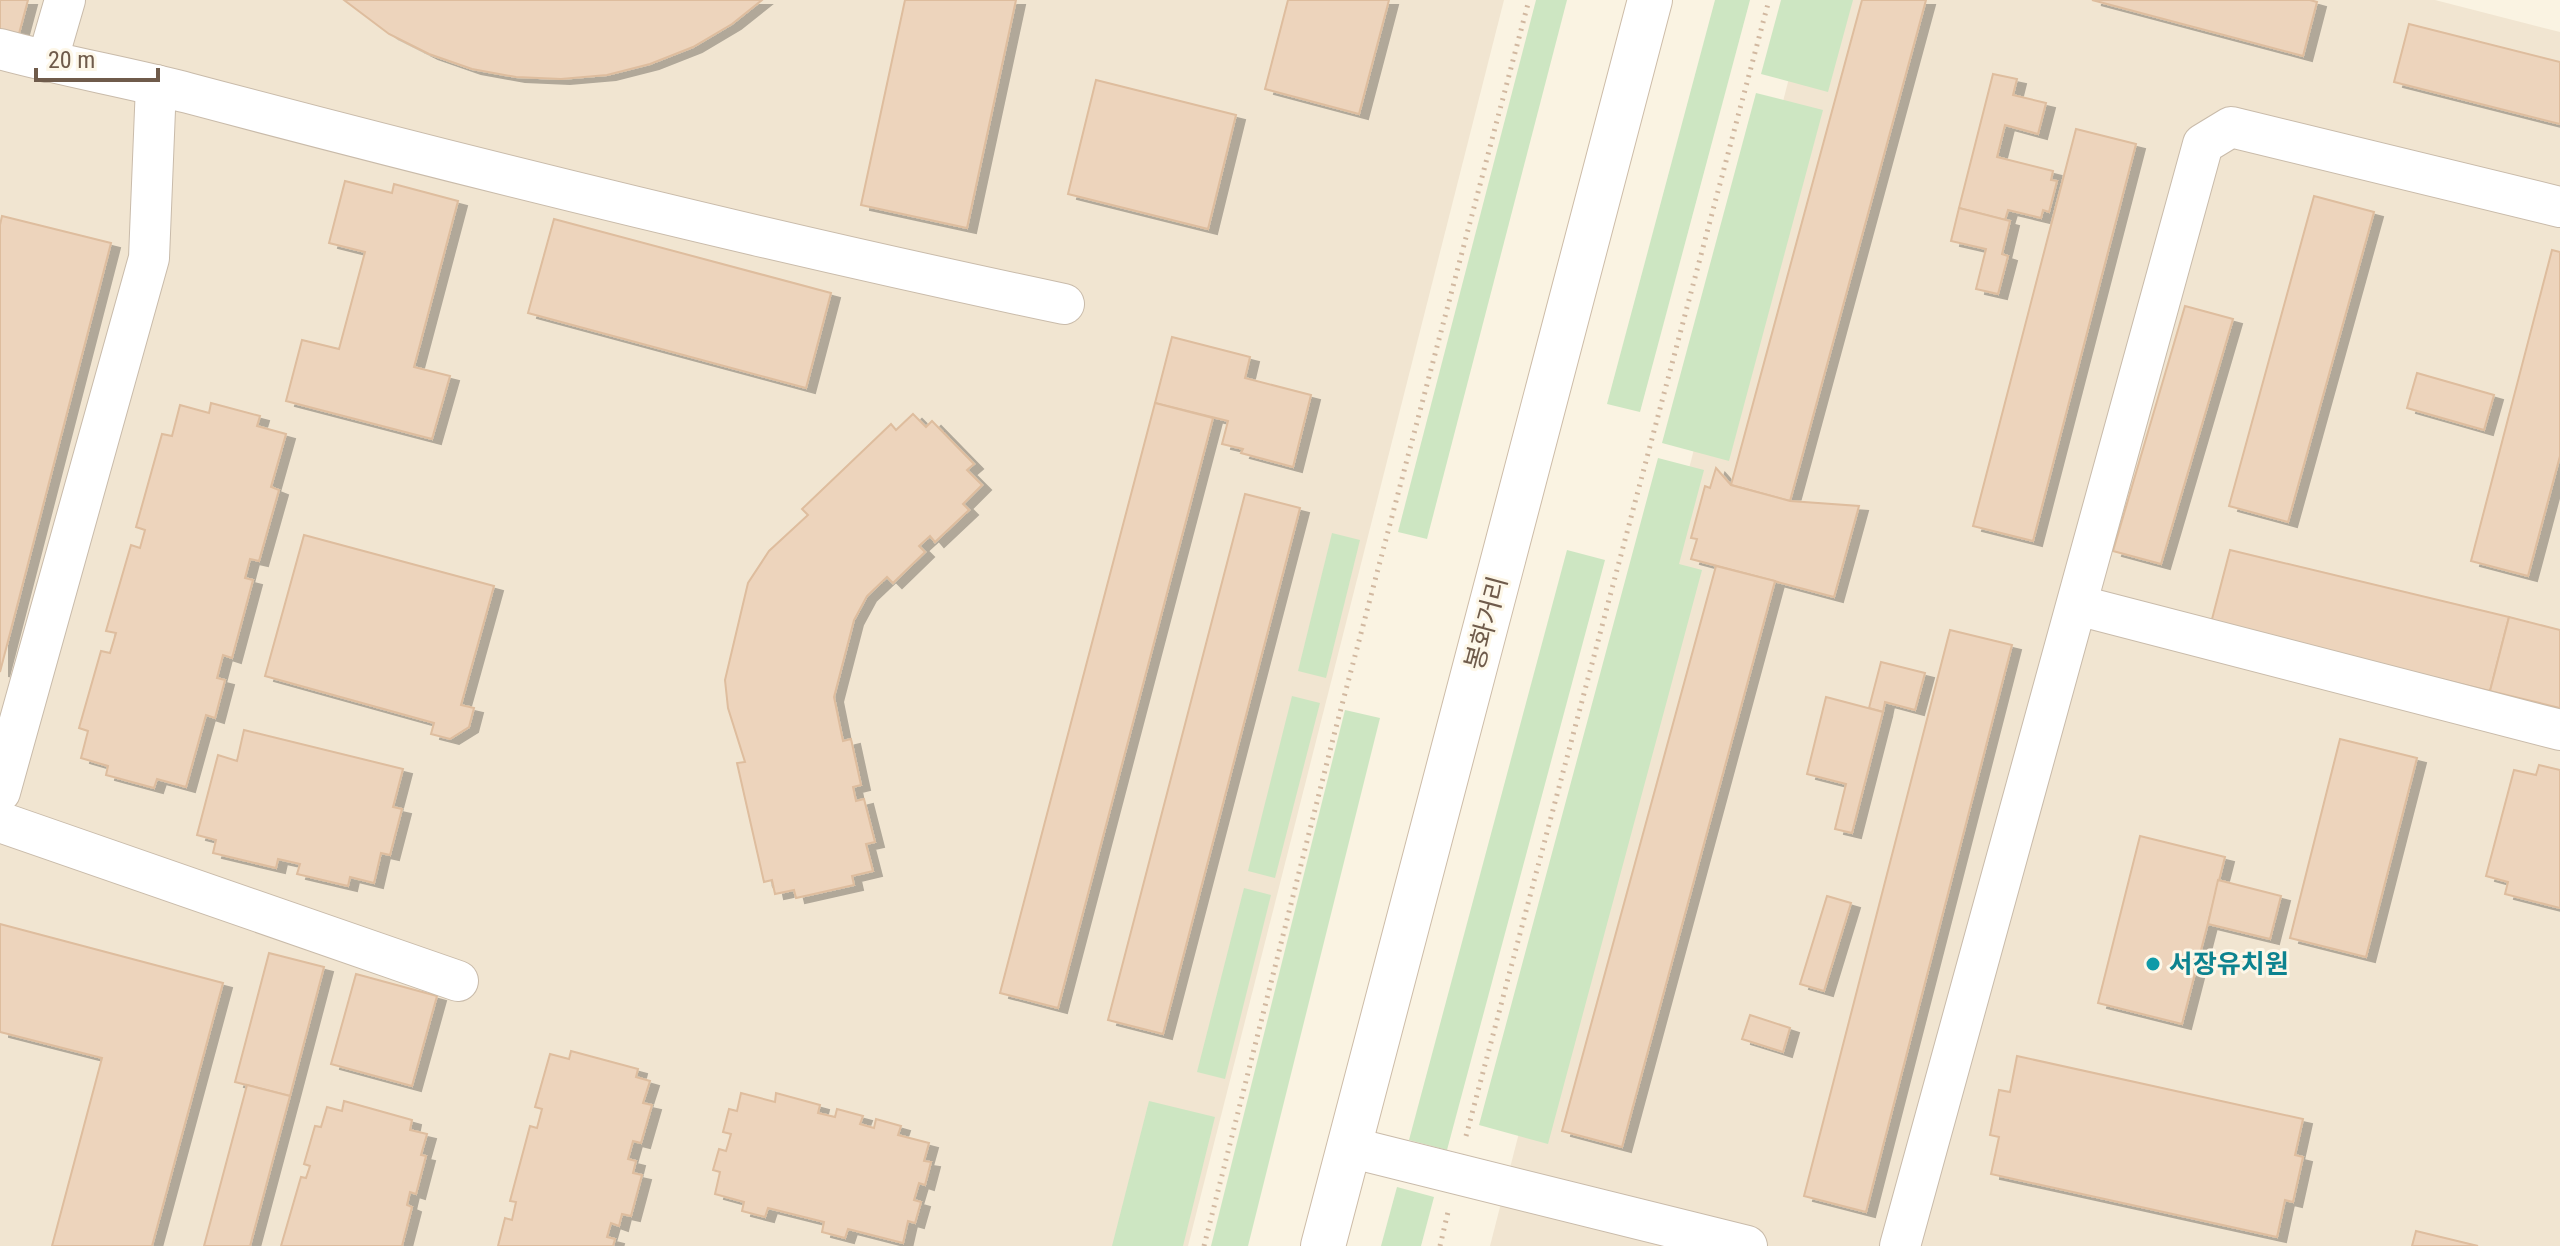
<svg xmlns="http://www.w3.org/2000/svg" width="2560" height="1246" font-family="'Roboto Condensed','Noto Sans KR',sans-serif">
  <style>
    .residential { fill: #f1e5d1 }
    .green { fill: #cde6c2 }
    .building { fill: #edd4bc; stroke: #debd9e; stroke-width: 2; filter: url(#shadow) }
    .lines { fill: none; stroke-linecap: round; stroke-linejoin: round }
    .minor-casing { stroke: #c9bbaa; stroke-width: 42 }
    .secondary-casing { stroke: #cdbca8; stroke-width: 46 }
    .path { stroke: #d1b8a0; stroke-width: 5; stroke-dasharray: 2 6; stroke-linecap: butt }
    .minor { stroke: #fff; stroke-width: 40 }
    .secondary { stroke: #fff; stroke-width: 44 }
    .culture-dot { fill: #0f9aa8; stroke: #fdf7e8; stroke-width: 3 }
    .labels { text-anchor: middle; stroke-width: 6; stroke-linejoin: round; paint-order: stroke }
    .street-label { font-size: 26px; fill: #6f5b4b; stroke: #fdf7e8 }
    .culture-label { font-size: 26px; font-weight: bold; fill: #0d838f; stroke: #fdf7e8; text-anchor: start }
  </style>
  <defs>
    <filter id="shadow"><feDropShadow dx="9" dy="5" stdDeviation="0" flood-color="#0004"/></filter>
  </defs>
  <rect width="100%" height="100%" fill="#faf3e2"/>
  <g class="residential">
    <path d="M0 0H1504L1188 1246H0Z"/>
    <path d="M1809 0H2435L2560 32V1246H1490Z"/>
  </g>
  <g class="green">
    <path d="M1536 0H1567L1427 539 1398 532Z"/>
    <path d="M1715 0H1750L1640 412 1607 404Z"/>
    <path d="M1781 0H1853L1828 92 1761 74Z"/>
    <path d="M1756 93 1823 110 1729 461 1662 443Z"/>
    <path d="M1658 458 1704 470 1679 564 1702 570 1548 1144 1479 1125Z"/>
    <path d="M1332 533 1360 540 1326 678 1298 671Z"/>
    <path d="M1567 550 1605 560 1447 1150 1409 1140Z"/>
    <path d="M1292 696 1320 703 1275 878 1248 871Z"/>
    <path d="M1345 710 1380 718 1248 1246H1211Z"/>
    <path d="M1244 888 1271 895 1225 1079 1197 1072Z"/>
    <path d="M1149 1101 1215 1117 1183 1246H1112Z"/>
    <path d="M1397 1187 1434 1197 1421 1246H1381Z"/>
  </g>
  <g class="building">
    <path d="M0 0H28L17 41 0 37Z"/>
    <path d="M344 0H762L732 24 693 47 650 64 607 75 561 79 516 77 472 69 429 54 389 34Z"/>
    <path d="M905 0H1016L967 228 861 205Z"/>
    <path d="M1288 0H1389L1359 114 1265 89Z"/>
    <path d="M1862 0H1926L1790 501 1731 485Z"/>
    <path d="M2092 0H2310L2317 2 2303 56Z"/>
    <path d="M2409 24 2560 62V124L2394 82Z"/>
    <path d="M1993 74 2017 79 2013 95 2046 103 2038 134 2005 125 1997 157 2053 171 2051 180 2057 181 2049 212 2043 210 2041 218 2008 210 2005 220 1959 208Z"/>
    <path d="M1096 80 1236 115 1208 229 1068 194Z"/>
    <path d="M2076 129 2136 144 2033 541 1973 526Z"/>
    <path d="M345 181 392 193 394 184 458 201 414 367 450 376 432 439 286 401 302 340 339 349 365 252 329 243Z"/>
    <path d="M2314 196 2374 212 2288 522 2229 506Z"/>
    <path d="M1959 208 2010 221 2002 254 2008 256 1998 294 1976 289 1986 249 1951 241Z"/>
    <path d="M2 216 111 243 0 672V225Z"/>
    <path d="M554 219 831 293 806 388 528 313Z"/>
    <path d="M2552 250 2560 252V456L2528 576 2471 561Z"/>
    <path d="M2185 306 2233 319 2161 564 2113 551Z"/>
    <path d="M1172 337 1250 357 1245 378 1311 395 1293 467 1241 453 1243 449 1222 444 1228 421 1155 403Z"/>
    <path d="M2417 373 2494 395 2484 430 2407 408Z"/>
    <path d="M211 403 260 416 257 426 286 434 271 487 279 490 259 561 250 559 245 578 253 580 232 658 223 655 217 678 225 680 215 718 206 715 186 787 157 779 154 788 106 775 108 766 81 758 88 731 79 728 101 651 110 653 116 633 106 631 131 545 140 548 145 530 136 527 162 434 172 436 180 405 209 413Z"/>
    <path d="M1155 403 1213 418 1058 1008 1000 993Z"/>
    <path d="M913 414 926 427 932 421 974 464 967 470 982 485 963 504 969 510 935 542 930 536 919 546 925 552 893 583 887 577 867 596 854 620 834 697 843 741 851 739 861 785 853 787 856 801 864 799 875 842 866 844 873 871 852 876 854 885 796 898 794 890 775 894 772 880 764 882 737 763 745 762 728 708 725 680 748 583 769 551 808 515 802 509 891 424 896 430Z"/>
    <path d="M1716 468 1731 485 1790 501 1859 506 1834 597 1691 559 1697 539 1691 538 1705 486 1710 488Z"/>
    <path d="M1245 494 1300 508 1163 1034 1108 1020Z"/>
    <path d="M304 535 494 586 461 705 474 708 469 727 450 739 431 734 434 723 265 676Z"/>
    <path d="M2230 550 2509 617 2490 691 2211 623Z"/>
    <path d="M1716 566 1775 581 1622 1147 1562 1131Z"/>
    <path d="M2509 617 2560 630V708L2490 691Z"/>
    <path d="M1950 630 2012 645 1866 1212 1804 1196Z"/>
    <path d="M1881 662 1925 673 1915 710 1885 702 1883 712 1869 708Z"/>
    <path d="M1826 697 1883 712 1852 833 1835 829 1846 784 1807 774Z"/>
    <path d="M244 730 403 769 393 807 402 809 390 855 381 853 374 883 350 877 348 886 297 874 300 864 278 859 276 868 213 853 216 840 197 835 218 755 237 761Z"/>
    <path d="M2340 739 2417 758 2366 957 2290 938Z"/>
    <path d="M2539 765 2560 770V908L2505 894 2508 882 2486 876 2514 770 2536 775Z"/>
    <path d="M2140 836 2225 857 2182 1024 2098 1003Z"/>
    <path d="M2218 880 2281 896 2270 939 2208 924Z"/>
    <path d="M1827 896 1851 903 1824 991 1800 984Z"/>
    <path d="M0 924 223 983 152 1246H52L102 1058 0 1032Z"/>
    <path d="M269 953 324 967 290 1096 235 1082Z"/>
    <path d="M356 974 437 996 412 1086 331 1064Z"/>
    <path d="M1750 1015 1790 1028 1783 1052 1742 1039Z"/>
    <path d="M571 1051 638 1069 636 1077 650 1081 643 1103 652 1105 641 1143 633 1141 628 1159 636 1161 633 1173 642 1175 631 1216 622 1214 619 1226 611 1223 607 1237 615 1239 613 1246H498L505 1218 512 1220 516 1202 510 1201 530 1126 537 1128 542 1109 535 1107 550 1054 569 1059Z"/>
    <path d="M2017 1056 2303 1119 2295 1155 2303 1157 2293 1202 2285 1200 2277 1237 1991 1174 1999 1137 1990 1135 1999 1090 2010 1092Z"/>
    <path d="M247 1085 290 1096 250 1246H204Z"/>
    <path d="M741 1093 775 1102 776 1093 820 1105 818 1113 835 1117 837 1109 863 1116 860 1124 874 1128 876 1119 901 1126 898 1135 929 1143 924 1161 931 1162 925 1185 919 1183 914 1200 921 1202 915 1223 908 1221 903 1243 848 1229 845 1238 822 1232 824 1222 768 1208 765 1217 742 1211 744 1202 715 1194 720 1172 713 1170 719 1149 726 1151 731 1134 723 1132 729 1109 737 1111Z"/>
    <path d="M344 1101 412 1120 410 1130 427 1134 421 1155 426 1156 416 1194 410 1192 407 1205 412 1207 402 1246H281L301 1177 306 1178 310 1166 304 1164 315 1126 321 1127 327 1107 342 1111Z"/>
    <path d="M2416 1231 2478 1246H2412Z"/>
  </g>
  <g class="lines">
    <g class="minor-casing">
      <g id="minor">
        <path d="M0 49C62 66 126 77 188 93 478 170 770 242 1064 304"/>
        <path d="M47 62 65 0"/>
        <path d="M2077 605 2560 730"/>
        <path d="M0 792 149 258 156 85"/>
        <path d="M0 822 458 981"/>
        <path d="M1349 1147 1747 1246"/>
        <path d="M1900 1246 2203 144 2231 127 2560 207"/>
      </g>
    </g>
    <g class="secondary-casing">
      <path id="secondary" d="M1323 1246 1650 0"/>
    </g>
    <g class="path">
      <path d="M1466 1136 1769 0"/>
      <path d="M1204 1246 1334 735 1529 0"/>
      <path d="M1440 1246 1448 1212"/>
    </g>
    <use href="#minor" class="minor"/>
    <use href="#secondary" class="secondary"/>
  </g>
  <circle class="culture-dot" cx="2153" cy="964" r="8"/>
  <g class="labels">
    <g class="street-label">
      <text transform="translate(1486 623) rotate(-75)" y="9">봉화거리</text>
    </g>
    <g class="culture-label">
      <text x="2169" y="973">서장유치원</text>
    </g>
  </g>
  <path d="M36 68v12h122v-12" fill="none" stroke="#6f5b4b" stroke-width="4"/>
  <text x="48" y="68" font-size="24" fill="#6f5b4b" stroke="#fdf7e8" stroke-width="6" paint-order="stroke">20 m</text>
</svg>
